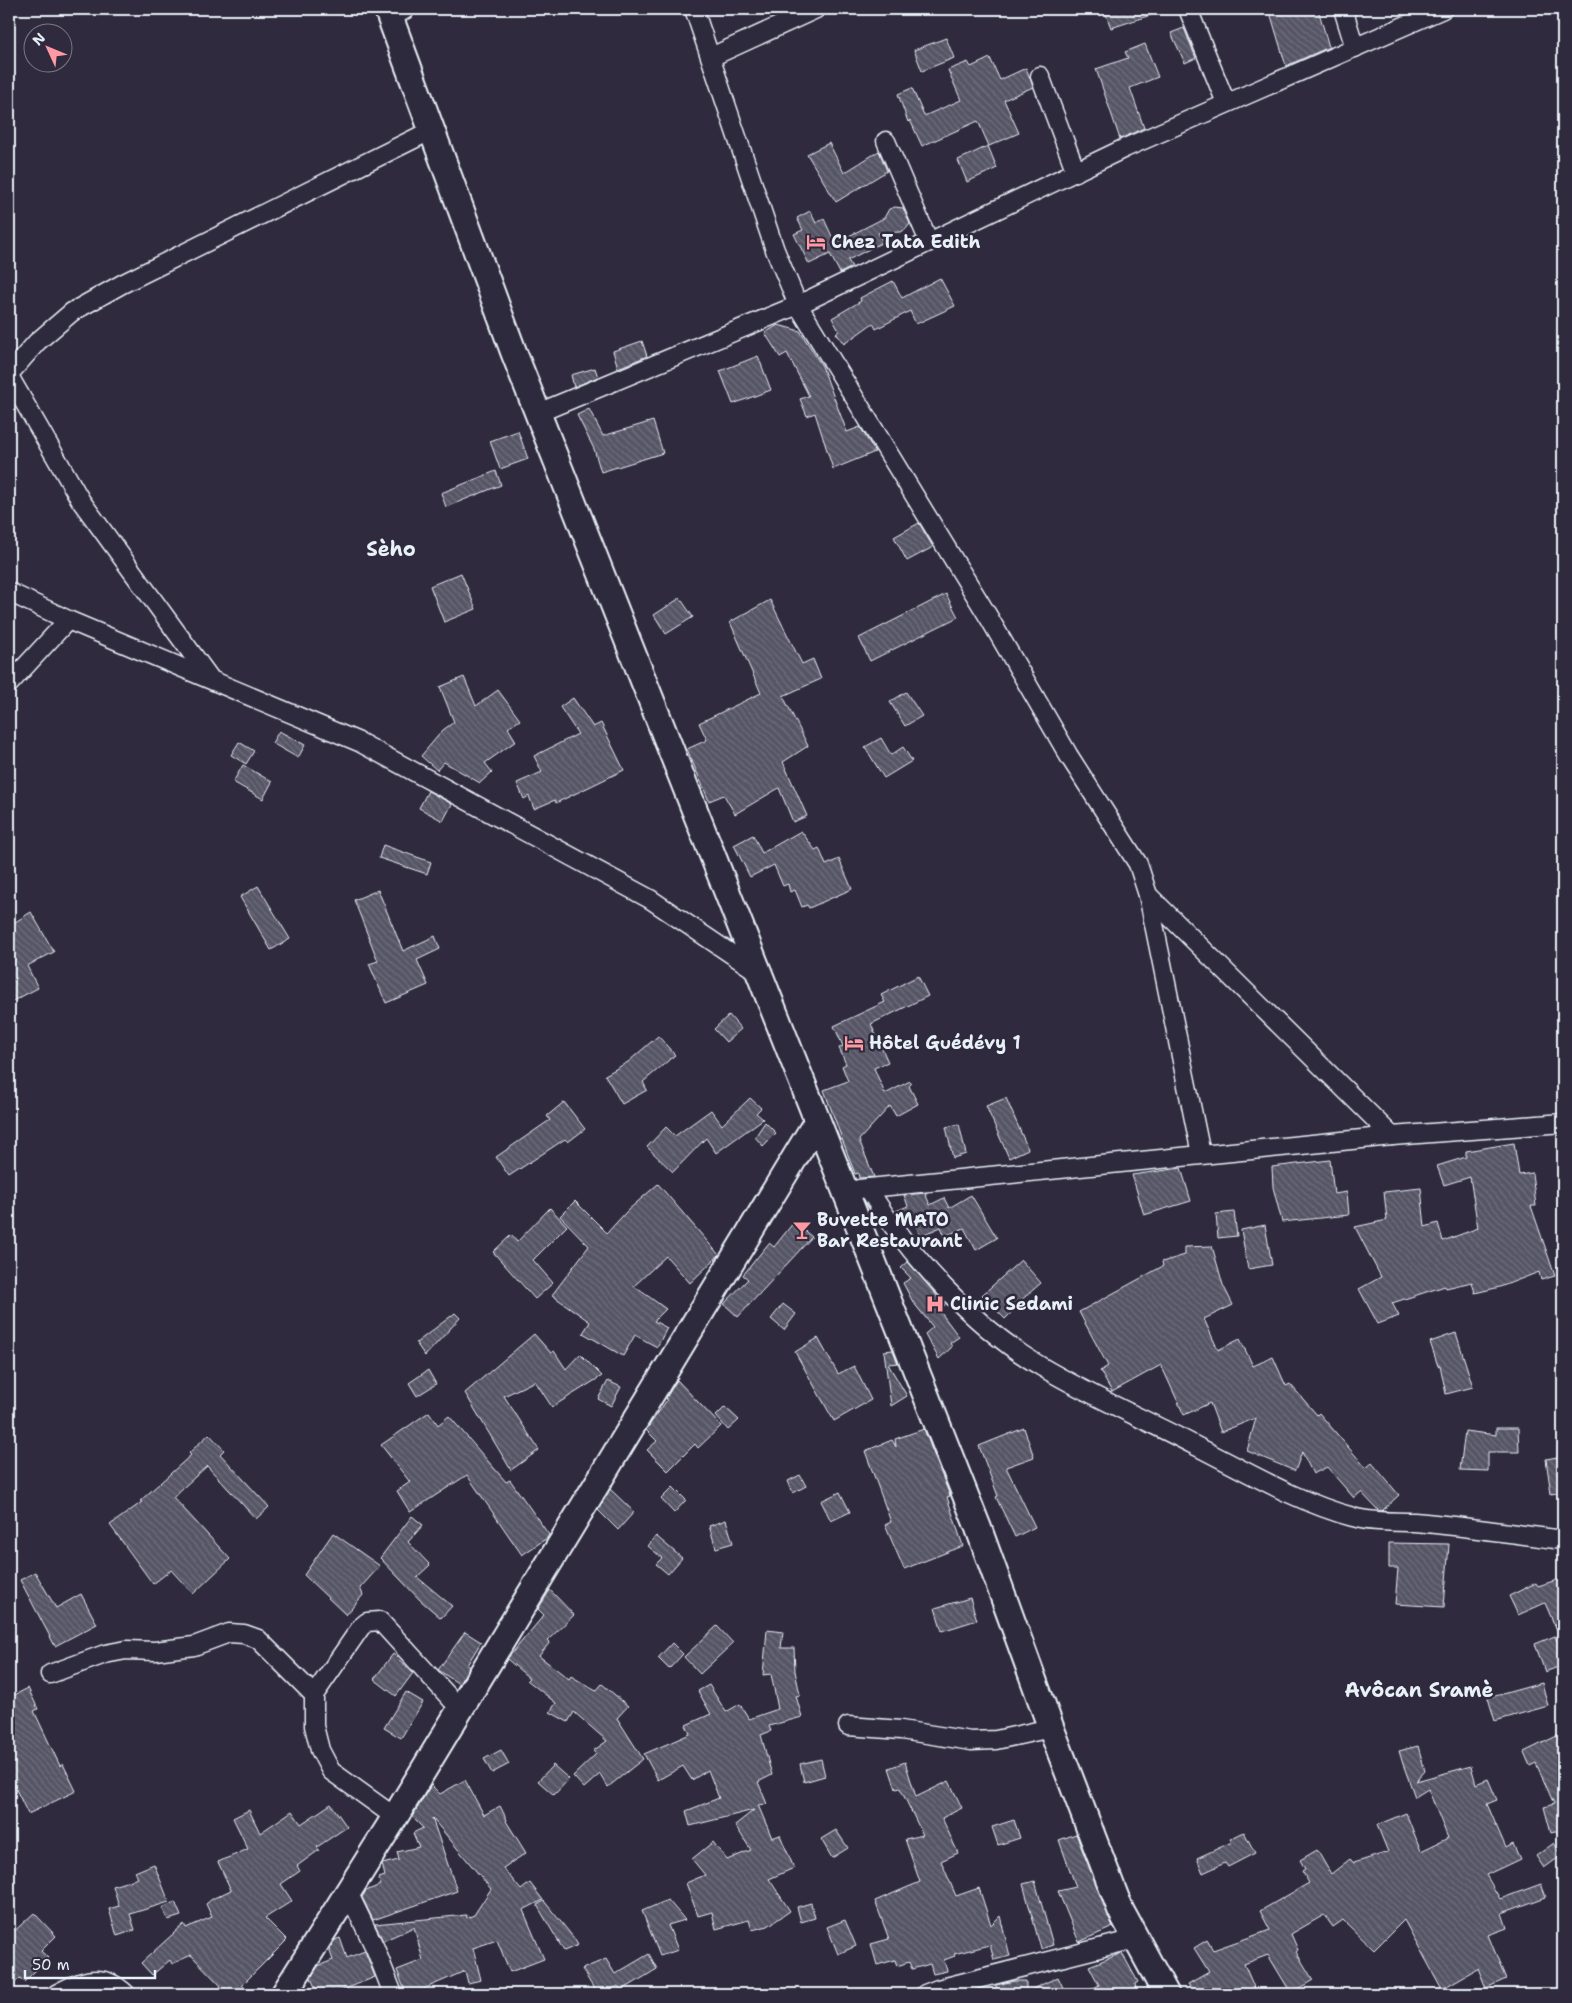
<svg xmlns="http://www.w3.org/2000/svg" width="1572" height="2003" font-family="'Shantell Sans',sans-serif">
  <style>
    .building { fill: url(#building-back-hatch); stroke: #e8f1f8 }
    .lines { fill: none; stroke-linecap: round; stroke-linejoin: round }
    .street-casing { stroke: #e8f1f8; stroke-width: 21 }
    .secondary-casing { stroke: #e8f1f8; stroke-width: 29 }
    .street { stroke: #2f2a3d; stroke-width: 18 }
    .secondary { stroke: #2f2a3d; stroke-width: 25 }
    .labels { text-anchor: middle; stroke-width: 5; stroke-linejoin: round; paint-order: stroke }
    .poi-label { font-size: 18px; font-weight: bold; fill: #e8f1f8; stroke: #2f2a3d; text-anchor: start }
    .quarter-label { font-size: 20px; font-weight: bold; fill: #e8f1f8; stroke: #2f2a3d }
  </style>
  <defs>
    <pattern id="building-back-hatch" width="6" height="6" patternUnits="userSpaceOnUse" patternTransform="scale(1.25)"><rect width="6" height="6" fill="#575565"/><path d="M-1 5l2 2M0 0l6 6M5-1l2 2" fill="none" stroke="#6f6e7c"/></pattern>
  </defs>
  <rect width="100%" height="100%" fill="#2f2a3d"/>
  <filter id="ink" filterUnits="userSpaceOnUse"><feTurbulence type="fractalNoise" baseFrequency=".02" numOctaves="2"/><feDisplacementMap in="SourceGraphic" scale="10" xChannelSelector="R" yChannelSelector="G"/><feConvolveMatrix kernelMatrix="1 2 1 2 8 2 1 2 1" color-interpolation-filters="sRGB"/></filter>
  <g filter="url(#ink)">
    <g class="building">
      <path d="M1104 9H1160V12L1111 28Z"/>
      <path d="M1269 9H1318L1329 47 1286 66Z"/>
      <path d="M1184 28 1196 58 1185 63 1171 33Z"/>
      <path d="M946 38 954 58 922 71 914 50Z"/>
      <path d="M1145 44 1158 77 1130 88 1144 128 1120 139 1096 69 1128 58 1125 52Z"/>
      <path d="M990 58 1000 80 1026 68 1030 78 1033 87 1004 100 1019 133 989 146 978 121 922 146 910 120 908 122 898 94 912 88 924 116 961 100 948 70 968 62 971 67Z"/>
      <path d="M829 143 844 173 879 151 887 171 836 202 807 154Z"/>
      <path d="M988 146 997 168 967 182 958 160Z"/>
      <path d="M895 207 903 208 910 224 905 230 900 232 878 233 883 242 848 260 852 267 840 273 830 254 809 264 794 234 803 230 797 218 810 211 816 223 824 219 835 243 884 218 889 209Z"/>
      <path d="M940 278 955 306 916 324 910 311 876 329 873 323 844 344 836 333 839 331 832 318 861 301 860 298 893 281 902 298Z"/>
      <path d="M778 325 800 331 822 366 847 432 860 427 875 452 833 469 815 413 807 416 800 399 809 396 787 353 780 357 765 333Z"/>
      <path d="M642 341 647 356 618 368 613 351Z"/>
      <path d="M758 356 771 390 733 404 720 371Z"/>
      <path d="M595 368 598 377 574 387 571 375Z"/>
      <path d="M589 409 603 436 653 421 663 453 601 472 594 449 577 415Z"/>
      <path d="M518 431 528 459 500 469 490 441Z"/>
      <path d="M496 471 501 485 446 507 441 493Z"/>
      <path d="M919 523 933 547 907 561 894 537Z"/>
      <path d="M461 573 476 609 444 622 430 586Z"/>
      <path d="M946 594 958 617 870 661 859 638Z"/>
      <path d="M680 598 693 617 666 634 654 615Z"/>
      <path d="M770 600 802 664 813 659 821 679 783 696 808 746 783 762 807 816 793 822 779 788 735 814 724 795 709 801 687 749 707 740 699 723 761 693 730 622Z"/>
      <path d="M464 677 476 706 498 690 520 720 508 728 516 741 485 763 492 772 480 783 444 762 437 770 421 756 443 730 454 722 440 687Z"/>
      <path d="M906 692 922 716 905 726 890 702Z"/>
      <path d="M573 698 593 727 601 723 624 770 556 803 555 800 534 809 529 796 524 799 517 783 542 772 534 756 578 734 560 707Z"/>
      <path d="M279 731 305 745 298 758 272 743Z"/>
      <path d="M881 738 891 755 903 747 912 761 884 778 865 747Z"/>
      <path d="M239 742 254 751 246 764 231 755Z"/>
      <path d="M243 765 272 782 263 799 233 782Z"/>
      <path d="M428 791 452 804 443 821 419 808Z"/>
      <path d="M801 831 815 850 819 848 826 865 839 859 852 889 809 908 807 905 802 907 795 890 790 892 788 884 783 886 774 865 750 877 734 845 753 835 762 853Z"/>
      <path d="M383 845 431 862 427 874 379 858Z"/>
      <path d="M258 886 290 939 271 950 240 897Z"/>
      <path d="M378 890 403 951 435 936 440 949 417 960 428 985 386 1003 369 964 378 961 354 900Z"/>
      <path d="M31 912 54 952 27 966 38 988 9 1003V926Z"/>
      <path d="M918 976 928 996 871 1024 888 1062 874 1068 885 1094 910 1081 912 1083 909 1086 918 1104 896 1116 890 1106 859 1140 874 1177 859 1178 858 1173 855 1174 824 1090 848 1081 842 1066 846 1064 839 1048 843 1046 834 1026 885 1002 881 995Z"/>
      <path d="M729 1015 741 1029 726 1042 714 1029Z"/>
      <path d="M658 1036 675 1055 643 1082 647 1090 622 1104 605 1075 628 1062Z"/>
      <path d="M750 1098 761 1108 756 1113 763 1119 716 1153 706 1138 673 1172 647 1147 666 1127 675 1136 711 1110 722 1125Z"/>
      <path d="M1006 1098 1028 1149 1009 1158 986 1106Z"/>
      <path d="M564 1102 585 1129 568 1142 565 1139 509 1176 496 1157 550 1120 547 1116Z"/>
      <path d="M765 1122 776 1133 763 1146 755 1137Z"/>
      <path d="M959 1124 966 1154 953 1158 946 1127Z"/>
      <path d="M1514 1143 1519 1175 1532 1173 1536 1206H1531L1555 1276 1541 1280 1539 1272 1500 1287 1475 1293 1472 1282 1446 1288 1445 1286 1392 1303 1399 1316 1378 1324 1359 1289 1381 1277 1355 1227 1387 1220 1384 1192 1421 1188 1425 1227 1438 1223 1443 1241 1478 1228 1470 1177 1444 1185 1437 1166 1466 1157V1151Z"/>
      <path d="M1330 1160 1334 1194 1347 1192 1349 1215 1282 1222 1273 1187 1272 1167Z"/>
      <path d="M1181 1168 1191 1201 1144 1215 1132 1175Z"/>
      <path d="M658 1184 719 1255 690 1283 666 1256 634 1286 666 1309 654 1321 667 1328 657 1347 635 1335 623 1356 583 1333 590 1322 552 1295 589 1246 560 1216 575 1201 607 1233 627 1211Z"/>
      <path d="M925 1193 930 1205 944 1198 949 1208 971 1195 997 1238 976 1250 964 1228 945 1236 941 1227 920 1236 914 1220 904 1223 896 1211 908 1206 904 1195Z"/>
      <path d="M550 1208 567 1226 533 1260 553 1283 535 1299 493 1252 511 1235 517 1242Z"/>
      <path d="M1234 1212 1237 1236 1218 1238 1216 1214Z"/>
      <path d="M794 1222 812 1237 738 1317 724 1304 748 1279 743 1275 769 1243 774 1247Z"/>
      <path d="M1265 1225 1272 1265 1248 1269 1241 1230Z"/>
      <path d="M1212 1246 1223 1285 1233 1305 1204 1319 1218 1350 1240 1339 1253 1366 1273 1357 1286 1386 1290 1384 1317 1415 1319 1413 1366 1468 1372 1463 1399 1495 1382 1511 1378 1510 1361 1492 1354 1498 1327 1467 1313 1474 1302 1452 1295 1471 1247 1451 1256 1418 1221 1432 1210 1403 1184 1415 1161 1365 1112 1392 1100 1371 1108 1366 1079 1312 1163 1266 1162 1262 1185 1255V1247Z"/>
      <path d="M1021 1260 1041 1283 1019 1302 1021 1303 1005 1319 982 1295Z"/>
      <path d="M908 1262 945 1305 939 1310 959 1337 950 1343 952 1347 939 1359 925 1334 933 1327 913 1302 903 1283 911 1278 901 1268Z"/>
      <path d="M783 1304 796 1314 784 1330 771 1319Z"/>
      <path d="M455 1313 460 1318 425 1356 416 1343Z"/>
      <path d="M1456 1333 1473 1387 1446 1394 1440 1365 1438 1366 1430 1342Z"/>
      <path d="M534 1334 551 1353 554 1351 566 1369 580 1354 602 1376 552 1407 535 1381 504 1396 539 1450 511 1470 465 1393Z"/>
      <path d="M818 1338 838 1374 854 1366 871 1400 834 1421 795 1352Z"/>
      <path d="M893 1350 898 1363 888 1364 907 1396 891 1406 884 1351Z"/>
      <path d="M428 1370 436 1384 417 1396 409 1383Z"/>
      <path d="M677 1380 721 1426 698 1448 695 1444 668 1471 647 1450 657 1441 646 1430 667 1400 666 1398Z"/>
      <path d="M608 1381 621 1387 611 1406 598 1399Z"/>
      <path d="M725 1407 739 1420 728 1430 716 1416Z"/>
      <path d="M429 1412 438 1425 449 1416 506 1482 510 1480 549 1535 547 1538 522 1555 467 1475 410 1512 397 1491 410 1482 381 1445Z"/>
      <path d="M1024 1428 1034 1457 1006 1467 1035 1527 1015 1537 996 1497 998 1496 979 1446Z"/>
      <path d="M1496 1428H1518L1519 1452H1488V1471L1460 1470 1465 1431 1496 1435Z"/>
      <path d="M924 1429 950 1496 947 1497 963 1546 904 1569 885 1525 891 1522 865 1451 892 1440 896 1447 895 1439Z"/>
      <path d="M209 1434 224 1450 220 1454 269 1507 256 1519 207 1466 173 1497 230 1559 193 1594 171 1570 153 1584 110 1525 142 1502 140 1501 191 1455 189 1453Z"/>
      <path d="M1563 1456V1492L1551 1494 1546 1459Z"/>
      <path d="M800 1475 806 1486 793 1493 788 1481Z"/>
      <path d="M673 1487 686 1500 674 1513 661 1499Z"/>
      <path d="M610 1489 634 1512 618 1530 598 1510Z"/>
      <path d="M840 1492 850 1512 831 1521 821 1501Z"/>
      <path d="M412 1516 423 1525 408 1542 430 1565 417 1577 452 1606 441 1618 420 1600 380 1558Z"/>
      <path d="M726 1520 733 1543 716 1548 709 1526Z"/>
      <path d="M333 1533 380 1566 360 1588 363 1595 346 1615 304 1575Z"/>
      <path d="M656 1536 682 1558 668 1574 656 1564 662 1558 648 1546Z"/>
      <path d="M1389 1543 1449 1544 1444 1607 1395 1604 1398 1568H1389Z"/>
      <path d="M35 1572 56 1608 81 1594 97 1624 55 1646 20 1580Z"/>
      <path d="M1563 1578V1645L1545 1603 1518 1615 1509 1596 1536 1583 1538 1586Z"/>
      <path d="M550 1590 574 1615 548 1640 550 1642 539 1656 569 1679 571 1676 596 1691 602 1684 628 1706 617 1718 643 1759 608 1787 600 1774 584 1788 573 1776 596 1754 593 1751 607 1741 574 1712 568 1722 550 1712 556 1703 527 1680 529 1678 507 1659 544 1615 538 1609Z"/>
      <path d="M970 1598 977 1620 942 1631 935 1608Z"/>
      <path d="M717 1626 733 1643 700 1674 684 1657Z"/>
      <path d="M767 1630 783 1632 781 1648H794L795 1671 800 1695 796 1696 802 1717 769 1726 771 1731 761 1735 772 1775 758 1782 767 1804 758 1805 772 1838 780 1835 794 1868 769 1879 790 1911 768 1926 752 1930 749 1920 716 1929 712 1912 698 1916 686 1883 705 1875 692 1859 713 1842 727 1860 751 1850 735 1825 754 1810 690 1826 686 1811 719 1798 708 1770 692 1780 683 1766 658 1780 644 1754 690 1734 686 1725 711 1714 698 1691 709 1685 726 1712 740 1704 749 1719 778 1709 771 1674 763 1675Z"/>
      <path d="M465 1632 481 1642 467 1665 469 1667 459 1684 438 1670Z"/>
      <path d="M1555 1636 1563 1657V1665L1545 1672 1535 1644Z"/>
      <path d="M672 1643 683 1654 669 1669 658 1658Z"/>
      <path d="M393 1654 413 1673 396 1696 374 1679Z"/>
      <path d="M1542 1683 1548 1706 1495 1721 1488 1698Z"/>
      <path d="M28 1688 38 1709 34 1711 60 1766 63 1764 76 1791 28 1814 9 1775V1698Z"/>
      <path d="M406 1692 423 1702 401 1738 384 1728Z"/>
      <path d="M1563 1733V1830L1551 1833 1544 1807 1554 1804 1536 1763 1530 1766 1524 1752Z"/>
      <path d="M1418 1746 1425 1771 1416 1781 1471 1766 1476 1784 1488 1779 1497 1800 1487 1804 1506 1848 1513 1844 1520 1859 1486 1875 1500 1899 1541 1884 1546 1897 1502 1913 1507 1928 1488 1935 1506 1979 1486 1988 1478 1968 1442 1989 1404 1920 1374 1950 1343 1920 1333 1927 1324 1915 1291 1934 1298 1950 1296 1952 1313 1980 1291 1993 1268 1955 1244 1964 1257 1994H1194L1188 1984 1209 1972 1194 1948 1207 1940 1213 1950 1270 1930 1260 1911 1309 1883 1302 1871 1305 1869 1300 1860 1317 1850 1331 1874 1350 1859 1354 1863 1388 1852 1377 1825 1406 1813 1421 1851 1448 1838 1428 1789 1415 1797 1403 1764 1399 1751Z"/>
      <path d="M501 1750 509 1764 492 1773 484 1759Z"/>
      <path d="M821 1759 825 1776 804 1782 800 1764Z"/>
      <path d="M905 1762 916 1797 949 1781 962 1808 942 1818 958 1853 941 1861 956 1896 979 1888 991 1925 1000 1916 1010 1956 994 1960 990 1945 954 1954 955 1956 944 1960 947 1971 933 1974 930 1964 912 1969 909 1962 897 1966 895 1960 877 1965 871 1944 889 1939 875 1901 920 1882 905 1839 923 1835 900 1788 896 1789 889 1768Z"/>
      <path d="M553 1765 569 1779 554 1795 538 1781Z"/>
      <path d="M465 1780 484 1815 500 1806 507 1820 506 1821 526 1853 503 1868 521 1890 530 1883 543 1900 523 1910 544 1959 510 1972 497 1940 473 1948 481 1980 468 1983 465 1971 412 1994H406L397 1970 423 1960 414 1927 383 1941 375 1924 466 1915 467 1918 474 1915 491 1889 432 1818 457 1891 373 1920 362 1897 366 1891 380 1885 379 1878 385 1876 382 1864 399 1860 397 1852 419 1847 413 1833 423 1828 412 1817 431 1785 440 1794Z"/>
      <path d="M331 1804 347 1827 317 1847 319 1850 297 1866 300 1871 281 1884 292 1901 265 1918 287 1940 242 1985 252 1994H213L221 1986 191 1955 172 1964 170 1960 152 1975 141 1963 184 1924 186 1928 212 1917 206 1904 212 1899 231 1890 218 1862 248 1849 233 1818 249 1810 260 1833 292 1811 301 1824Z"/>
      <path d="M1014 1820 1020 1838 998 1845 992 1827Z"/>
      <path d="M836 1830 848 1848 832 1858 821 1839Z"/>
      <path d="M1244 1832 1255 1853 1228 1867 1225 1863 1203 1873 1197 1858 1232 1842 1230 1839Z"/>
      <path d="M1076 1834 1113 1927 1079 1942 1058 1891 1076 1887 1059 1840Z"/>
      <path d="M1554 1843 1562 1855 1544 1868 1536 1856Z"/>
      <path d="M154 1864 169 1902 130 1914 135 1930 117 1936 109 1909 119 1906 113 1886 138 1878 135 1872Z"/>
      <path d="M1035 1881 1053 1945 1041 1949 1023 1884Z"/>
      <path d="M668 1900 685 1920 668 1925 678 1950 660 1956 642 1911Z"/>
      <path d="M544 1901 573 1937 578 1945 564 1951 537 1905Z"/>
      <path d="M175 1902 181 1916 168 1920 162 1908Z"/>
      <path d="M811 1903 815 1918 801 1922 797 1907Z"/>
      <path d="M34 1913 56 1936 41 1951 48 1958 24 1982 20 1978 9 1988V1936Z"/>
      <path d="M845 1920 856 1946 838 1954 827 1927Z"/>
      <path d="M340 1938 347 1958 365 1951 375 1977 333 1994H318L311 1978 318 1966 333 1960 329 1949 335 1940Z"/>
      <path d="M1122 1953 1138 1982 1135 1984 1137 1994H1083L1099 1985 1089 1966Z"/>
      <path d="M649 1954 657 1969 621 1991 618 1986 604 1994H597L582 1969 606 1959 615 1974Z"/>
      <path d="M1058 1977 1066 1994H995L996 1985 1014 1981H1026V1992Z"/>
    </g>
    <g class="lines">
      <g class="street-casing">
        <g id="street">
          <path d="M694 9 775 250 798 305 988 616 1069 756 1138 864 1148 895 1201 1154"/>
          <path d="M1188 9 1226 103"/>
          <path d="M1343 9 1355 48"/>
          <path d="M391 18 406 9"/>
          <path d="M711 57 816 9"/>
          <path d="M1040 76 1076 172"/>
          <path d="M886 141 929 242"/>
          <path d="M9 374 37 342 72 312 122 284 430 131"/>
          <path d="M9 376 81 501 209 677"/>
          <path d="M538 413 798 305 1125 148 1443 9"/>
          <path d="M9 592 68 620 359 742 650 899 758 972"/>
          <path d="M9 684 68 620"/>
          <path d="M1148 895 1392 1136"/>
          <path d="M868 1188C906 1253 976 1329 1042 1367 1091 1396 1144 1419 1194 1445 1244 1470 1299 1503 1353 1517 1373 1523 1394 1521 1414 1522 1464 1526 1514 1534 1563 1540"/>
          <path d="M859 1189 1392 1136 1563 1123"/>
          <path d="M50 1674 105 1654 126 1650 155 1651 194 1646 229 1633 244 1634 258 1639 314 1695"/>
          <path d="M848 1726 901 1730 971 1741 996 1740 1051 1728"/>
          <path d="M395 1817 331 1771 320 1750 314 1726V1695L361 1627 367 1622 380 1621 460 1709"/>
          <path d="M348 1892 375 1948 393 1994"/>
          <path d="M56 1994C81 1980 103 1971 126 1994"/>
          <path d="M925 1994 938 1989 1135 1939"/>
        </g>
      </g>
      <g class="secondary-casing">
        <g id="secondary">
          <path d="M387 9 514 353 978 1527 1051 1728 1121 1911 1166 1994"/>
          <path d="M284 1994 395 1817 817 1121"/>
        </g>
      </g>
      <use href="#street" class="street"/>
      <use href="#secondary" class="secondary"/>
    </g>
  </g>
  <defs>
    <g id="hotel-bare" transform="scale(1.5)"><path d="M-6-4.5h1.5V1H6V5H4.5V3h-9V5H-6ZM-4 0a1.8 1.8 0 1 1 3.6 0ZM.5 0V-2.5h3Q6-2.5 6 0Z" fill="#ff9aa2" stroke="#2f2a3d" stroke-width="2.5" paint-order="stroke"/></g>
    <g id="bar-bare" transform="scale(1.5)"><path d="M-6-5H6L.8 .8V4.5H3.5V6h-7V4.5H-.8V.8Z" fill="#ff9aa2" stroke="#2f2a3d" stroke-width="2.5" paint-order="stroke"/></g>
    <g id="hospital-bare" transform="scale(1.5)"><path d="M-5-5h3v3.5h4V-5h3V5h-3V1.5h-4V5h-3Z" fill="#ff9aa2" stroke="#2f2a3d" stroke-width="2.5" paint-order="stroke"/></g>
  </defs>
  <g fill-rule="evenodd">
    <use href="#hotel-bare" x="816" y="242"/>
    <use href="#hotel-bare" x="854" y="1043"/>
    <use href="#bar-bare" x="802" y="1230"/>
    <use href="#hospital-bare" x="935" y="1304"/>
  </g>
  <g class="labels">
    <g class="poi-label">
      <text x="831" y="248">Chez Tata Edith</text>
      <text x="869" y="1049">Hôtel Guédévy 1</text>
      <text x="817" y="1226">Buvette MATO<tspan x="817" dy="21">Bar Restaurant</tspan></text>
      <text x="950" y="1310">Clinic Sedami</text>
    </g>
    <g class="quarter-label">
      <text x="391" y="556">Sèho</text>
      <text x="1419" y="1697">Avôcan Sramè</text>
    </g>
  </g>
  <rect width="1572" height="2003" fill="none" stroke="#2f2a3d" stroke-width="30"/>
  <rect x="15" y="15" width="1542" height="1973" fill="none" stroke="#e8f1f8" stroke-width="2" filter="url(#ink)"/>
  <g transform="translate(48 48) rotate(314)"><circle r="24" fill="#2f2a3d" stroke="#797a88"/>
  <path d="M0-4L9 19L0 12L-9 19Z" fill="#ff9aa2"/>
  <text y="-8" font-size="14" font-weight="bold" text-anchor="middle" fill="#e8f1f8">N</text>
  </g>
  <path d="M25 1970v8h130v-8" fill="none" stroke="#e8f1f8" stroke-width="2.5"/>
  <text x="32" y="1970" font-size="15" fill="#e8f1f8" stroke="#2f2a3d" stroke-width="4" paint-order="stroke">50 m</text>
</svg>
